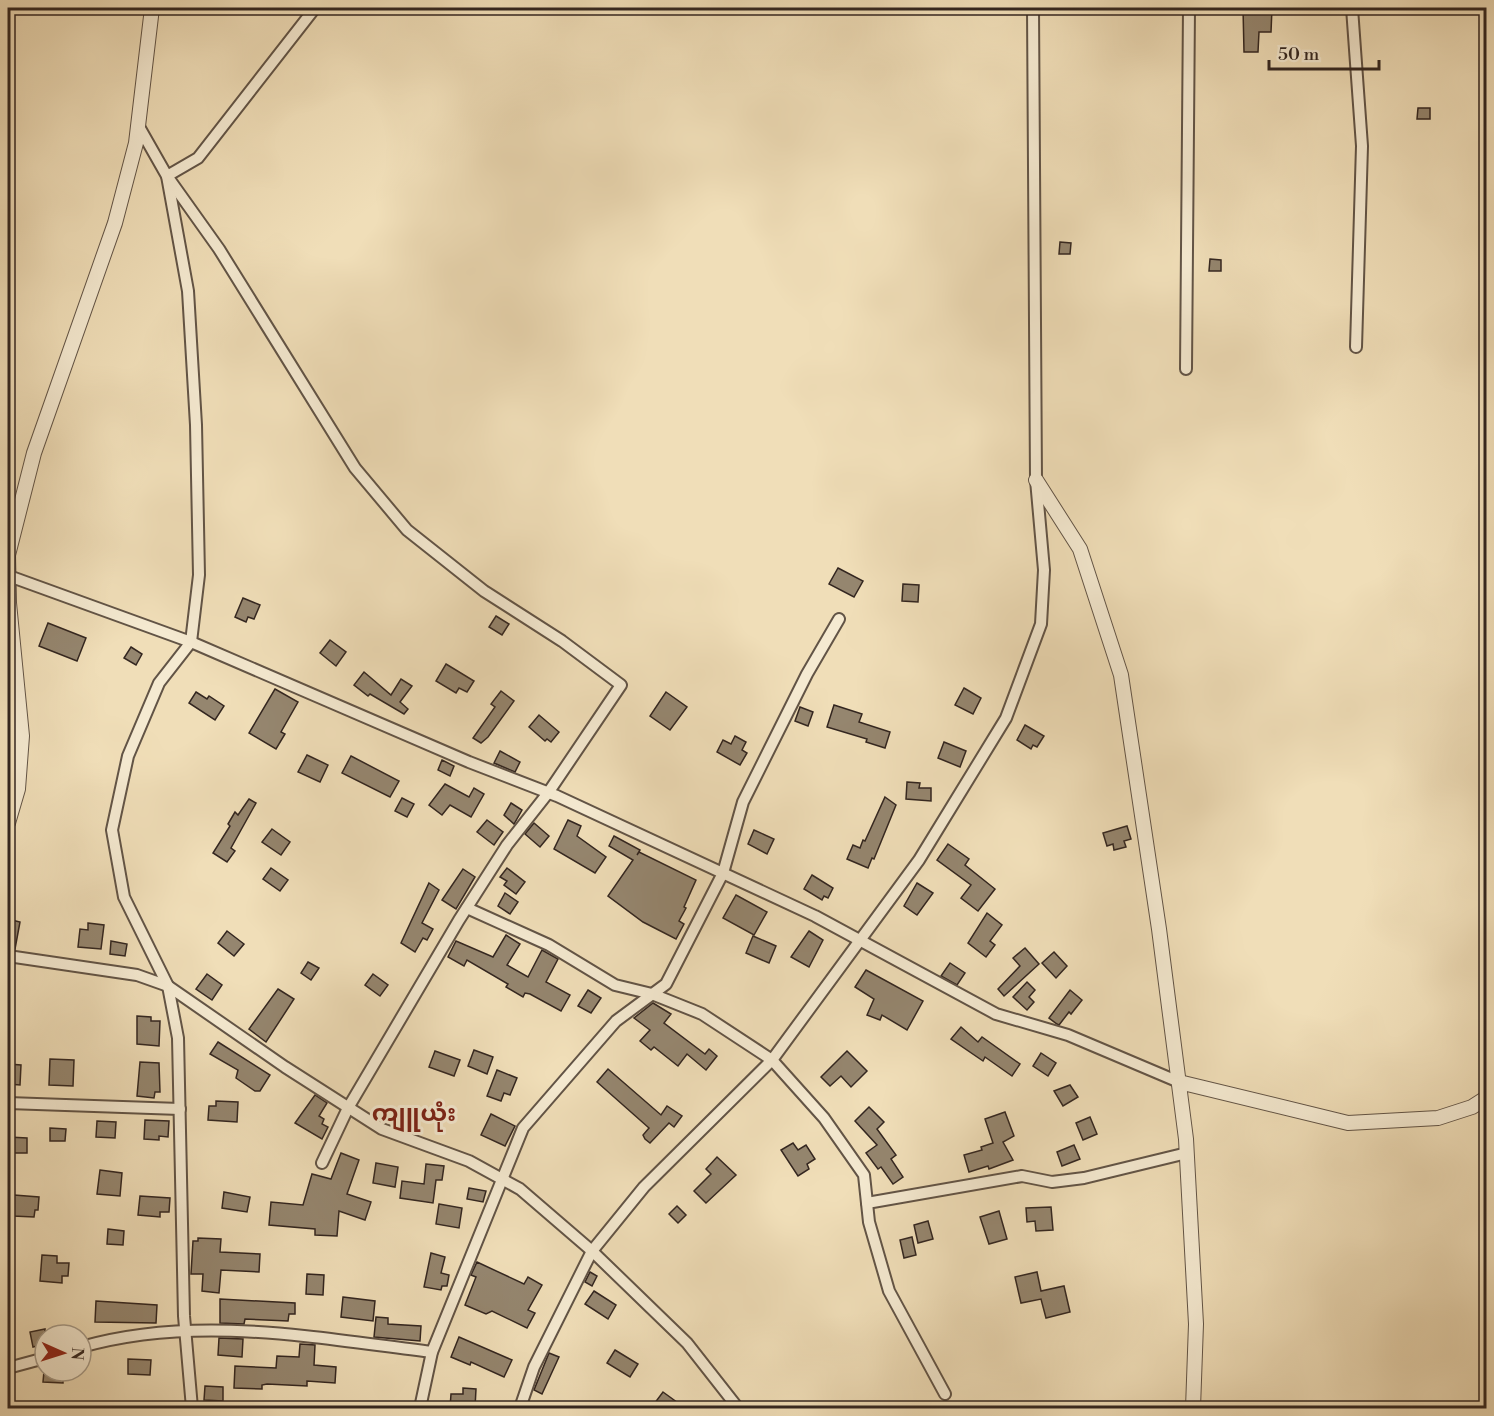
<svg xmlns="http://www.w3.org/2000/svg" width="1494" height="1416" font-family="'Libre Bodoni','Noto Sans Myanmar',serif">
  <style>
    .building { fill: #95866f; stroke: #332620; stroke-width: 1.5 }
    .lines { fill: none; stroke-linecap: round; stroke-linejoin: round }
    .minor-casing { stroke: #625446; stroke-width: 14 }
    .tertiary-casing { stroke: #625446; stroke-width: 16 }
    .minor { stroke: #f5ead1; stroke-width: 10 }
    .tertiary { stroke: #f5ead1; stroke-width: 14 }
    .labels { text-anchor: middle; stroke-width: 6; stroke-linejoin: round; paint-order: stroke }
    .quarter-label { font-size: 24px; font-weight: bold; fill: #7a1f14; stroke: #f5ead1 }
  </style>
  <rect width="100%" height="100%" fill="#f0deb8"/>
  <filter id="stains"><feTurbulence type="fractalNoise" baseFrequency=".00333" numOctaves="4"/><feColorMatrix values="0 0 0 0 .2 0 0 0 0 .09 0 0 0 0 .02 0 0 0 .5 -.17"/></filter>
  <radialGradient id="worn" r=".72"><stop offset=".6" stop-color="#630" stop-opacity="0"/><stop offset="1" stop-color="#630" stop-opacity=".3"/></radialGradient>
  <g class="building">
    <path d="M1243 8H1272L1271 32H1259L1258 52H1244Z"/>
    <path d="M1418 108H1430V119H1417Z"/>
    <path d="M1060 242 1071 243 1070 254H1059Z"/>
    <path d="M1210 259 1221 260V271H1209Z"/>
    <path d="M838 568 863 581 854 597 829 584Z"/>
    <path d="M903 584 919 585 918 602 902 601Z"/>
    <path d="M243 598 260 605 254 619 248 617 246 622 235 617Z"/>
    <path d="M496 616 509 624 502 635 489 627Z"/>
    <path d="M48 623 86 638 77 661 39 646Z"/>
    <path d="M330 640 346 652 336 666 320 653Z"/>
    <path d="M131 647 142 654 136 665 124 658Z"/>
    <path d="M446 664 474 681 467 692 459 688 456 693 436 681Z"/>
    <path d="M364 672 391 695 401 679 412 686 400 702 408 709 404 714 370 694 368 696 354 685Z"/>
    <path d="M964 688 981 698 973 714 955 705Z"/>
    <path d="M275 689 298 702 281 732 285 734 276 749 249 733Z"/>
    <path d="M501 691 514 701 488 737 481 743 473 738 495 707 491 704Z"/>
    <path d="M196 692 207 699 209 696 224 706 215 720 189 703Z"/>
    <path d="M666 692 687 707 670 730 650 716Z"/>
    <path d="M834 705 862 714 859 722 890 732 885 748 866 742 867 739 827 727Z"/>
    <path d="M800 707 813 712 808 726 795 721Z"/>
    <path d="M539 715 559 732 551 742 547 739 545 741 529 727Z"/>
    <path d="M1025 725 1044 736 1037 747 1033 745 1031 749 1017 740Z"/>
    <path d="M735 736 746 742 742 750 747 753 740 765 717 752 723 740 731 744Z"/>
    <path d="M944 742 966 751 960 767 938 758Z"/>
    <path d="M500 751 520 762 515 772 494 763Z"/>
    <path d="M307 755 328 765 320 782 298 772Z"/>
    <path d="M351 756 399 781 390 797 342 773Z"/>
    <path d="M442 760 454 766 450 776 438 770Z"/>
    <path d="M907 782 920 783 919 788H931V801L906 799Z"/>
    <path d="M445 784 469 797 474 788 484 794 471 817 450 805 442 815 429 805Z"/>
    <path d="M885 797 896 805 874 859 872 858 868 868 847 859 853 845 860 848 863 840 865 841Z"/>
    <path d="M402 798 414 804 407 817 395 811Z"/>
    <path d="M249 799 256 803 231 848 235 851 227 862 213 853 230 826 228 824 235 812 238 815Z"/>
    <path d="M511 803 522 810 514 824 504 815Z"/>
    <path d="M487 820 503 832 494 845 477 832Z"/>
    <path d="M568 820 581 826 577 836 606 857 595 873 554 849Z"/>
    <path d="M534 823 549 836 540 847 525 834Z"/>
    <path d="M1127 826 1131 839 1124 841 1126 847 1114 850 1113 844 1107 846 1103 833Z"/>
    <path d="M272 829 290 842 281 855 262 842Z"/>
    <path d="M754 830 774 839 767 854 748 844Z"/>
    <path d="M614 836 640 850 637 855 639 852 696 880 684 907 686 908 679 921 684 924 676 939 643 922 608 896 633 860 609 846Z"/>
    <path d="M948 844 969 859 965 865 995 889 978 911 961 898 971 885 937 860Z"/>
    <path d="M271 868 288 880 280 891 263 879Z"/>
    <path d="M507 868 525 882 516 894 504 885 507 881 500 877Z"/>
    <path d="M463 869 475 877 456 909 442 900Z"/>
    <path d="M812 875 833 888 828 898 824 896 822 900 804 889Z"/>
    <path d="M429 883 439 890 422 923 433 929 427 940 423 938 415 952 401 943Z"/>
    <path d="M917 883 933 893 917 915 904 906Z"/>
    <path d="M505 893 518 902 510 914 498 906Z"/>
    <path d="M736 895 767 912 754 935 723 918Z"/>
    <path d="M987 913 1002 925 990 941 995 945 986 957 968 943Z"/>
    <path d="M8 919 20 922 15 949H8Z"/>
    <path d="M88 923 104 925 101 949 78 947 80 929 88 930Z"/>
    <path d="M227 931 244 944 234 956 218 943Z"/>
    <path d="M809 931 823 940 809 967 791 957Z"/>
    <path d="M506 935 520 944 507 965 528 977 542 950 558 959 546 982 570 995 561 1011 530 994 525 993 523 997 506 987 508 984 467 960 464 966 448 957 456 941 493 957Z"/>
    <path d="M753 936 776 946 769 963 746 953Z"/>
    <path d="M111 941 127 944 125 956 110 954Z"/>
    <path d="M1025 948 1039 964 1004 996 998 989 1020 966 1013 958Z"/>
    <path d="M1054 952 1067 966 1056 978 1042 963Z"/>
    <path d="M308 962 319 968 311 980 301 973Z"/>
    <path d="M950 963 965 973 957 985 941 976Z"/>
    <path d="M866 970 923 1001 907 1030 882 1015 880 1020 867 1015 874 999 855 987Z"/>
    <path d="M207 974 222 985 212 1000 196 989Z"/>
    <path d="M373 974 388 985 380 996 365 985Z"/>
    <path d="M1027 982 1035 990 1029 997 1034 1002 1027 1010 1013 997Z"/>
    <path d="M278 989 294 999 266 1042 249 1029Z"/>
    <path d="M588 990 601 998 591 1013 578 1006Z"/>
    <path d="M1070 990 1082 1000 1071 1014 1069 1012 1059 1025 1057 1024 1049 1018Z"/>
    <path d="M653 1003 671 1014 664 1023 705 1054 709 1049 717 1056 706 1070 687 1054 678 1066 654 1047 651 1050 640 1041 650 1030 634 1018Z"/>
    <path d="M137 1016 151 1017V1021H160L159 1046 137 1044Z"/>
    <path d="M961 1027 978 1042 982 1037 1020 1064 1012 1076 985 1057 983 1061 951 1039Z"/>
    <path d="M218 1042 270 1075 260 1091H255L236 1078 238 1070 210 1054Z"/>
    <path d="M474 1050 493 1057 487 1074 468 1066Z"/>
    <path d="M435 1051 460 1060 454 1076 429 1067Z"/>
    <path d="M847 1051 867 1071 851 1087 841 1076 830 1086 821 1077Z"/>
    <path d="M1041 1053 1056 1063 1048 1076 1033 1066Z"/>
    <path d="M50 1059 74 1060 73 1086 49 1085Z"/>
    <path d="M140 1062 159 1063 160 1092H155L154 1098 137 1096Z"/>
    <path d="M8 1064 21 1065 20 1085 8 1084Z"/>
    <path d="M608 1069 661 1115 667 1106 682 1116 674 1127 669 1123 650 1143 645 1139 643 1135 649 1128 597 1082Z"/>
    <path d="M497 1070 517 1078 510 1095 504 1093 501 1101 487 1096Z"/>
    <path d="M1070 1085 1078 1097 1063 1106 1054 1091Z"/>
    <path d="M315 1095 327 1103 319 1116 324 1119 322 1124 328 1127 322 1139 295 1123Z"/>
    <path d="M216 1101 238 1102 237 1122 208 1120 209 1106H216Z"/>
    <path d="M869 1107 884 1122 877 1129 896 1155 891 1159 903 1177 893 1184 881 1167 878 1169 866 1153 877 1145 855 1121Z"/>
    <path d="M1005 1112 1014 1136 1003 1142 1013 1160 989 1169 988 1166 969 1172 964 1155 982 1150 981 1147 993 1143 985 1119Z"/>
    <path d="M491 1114 515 1126 505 1146 481 1135Z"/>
    <path d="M1090 1117 1097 1134 1083 1140 1076 1123Z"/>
    <path d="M145 1120 169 1121 168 1137 159 1136V1140L144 1139Z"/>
    <path d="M97 1121 116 1122 115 1138 96 1137Z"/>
    <path d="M50 1128 66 1129 65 1141H50Z"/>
    <path d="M8 1137 27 1138V1153H8Z"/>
    <path d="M793 1143 798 1150 806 1145 815 1159 807 1164 809 1169 798 1176 781 1150Z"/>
    <path d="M1074 1145 1080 1159 1062 1166 1057 1152Z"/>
    <path d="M341 1153 359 1160 347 1194 371 1202 365 1220 339 1211 337 1236 315 1235V1229L269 1225 271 1202 303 1205 312 1174 331 1179Z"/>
    <path d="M717 1157 736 1175 706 1203 694 1191 711 1174 706 1169Z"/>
    <path d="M376 1163 398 1167 395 1187 373 1183Z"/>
    <path d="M426 1164 444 1166 442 1180H436L433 1203 400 1198 402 1181 424 1184Z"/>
    <path d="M100 1170 122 1173 120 1196 97 1194Z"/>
    <path d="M469 1188 486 1191 483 1202 467 1199Z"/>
    <path d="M224 1192 250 1197 247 1212 222 1208Z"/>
    <path d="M14 1195 39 1197 38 1210H35L34 1217 13 1216Z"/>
    <path d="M140 1196 170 1198 169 1212H160V1217L138 1215Z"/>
    <path d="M439 1204 462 1208 459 1228 436 1224Z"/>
    <path d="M677 1206 686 1215 678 1223 669 1214Z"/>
    <path d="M1051 1207 1053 1230 1036 1231 1035 1221 1027 1222 1026 1208Z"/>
    <path d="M999 1211 1007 1239 989 1244 980 1217Z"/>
    <path d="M928 1221 933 1239 918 1243 914 1225Z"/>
    <path d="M108 1229 124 1231 123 1245 107 1244Z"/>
    <path d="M912 1237 916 1255 904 1258 900 1240Z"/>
    <path d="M198 1238 221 1239 220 1252 260 1254 259 1272 221 1270 219 1293 202 1291 203 1274H191L193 1241H198Z"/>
    <path d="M431 1253 445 1257 441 1273 449 1275 447 1286H442L441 1290 424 1287Z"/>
    <path d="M42 1255 57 1256V1263H69L68 1276H62V1283L40 1281Z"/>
    <path d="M477 1262 524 1284 528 1277 542 1285 528 1310 535 1313 527 1328 492 1311 486 1314 465 1305 476 1277 471 1275Z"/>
    <path d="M590 1272 597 1276 592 1286 585 1282Z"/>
    <path d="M1037 1272 1041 1291 1064 1286 1070 1312 1046 1318 1041 1299 1021 1303 1015 1277Z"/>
    <path d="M307 1274 324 1275 323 1295 306 1294Z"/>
    <path d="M594 1291 616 1305 608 1319 585 1304Z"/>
    <path d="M343 1297 375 1301 373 1321 341 1317Z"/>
    <path d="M220 1299 295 1303V1314H289L288 1321 245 1319 244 1324 220 1323Z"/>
    <path d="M96 1301 157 1305 156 1323 95 1322Z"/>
    <path d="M376 1317 388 1318V1324L421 1326 420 1341 374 1337Z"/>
    <path d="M45 1329V1344L33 1347 30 1332Z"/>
    <path d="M459 1337 512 1360 504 1377 471 1362 470 1365 451 1357Z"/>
    <path d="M219 1338 243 1339 242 1357 218 1355Z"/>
    <path d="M300 1344 315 1345 314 1365 336 1367 335 1383 307 1381V1386L267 1384 262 1385V1389L234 1388 235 1366 276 1368 277 1356 299 1357Z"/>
    <path d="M615 1350 638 1364 630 1377 607 1363Z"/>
    <path d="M549 1353 559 1357 542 1394 534 1390Z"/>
    <path d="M128 1359 151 1360 150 1375 128 1374Z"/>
    <path d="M44 1371H63V1383L43 1382Z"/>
    <path d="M205 1386 223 1387V1401L204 1400Z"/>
    <path d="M463 1388 476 1389 475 1408H450L451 1394H463Z"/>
    <path d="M663 1392 685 1408H651Z"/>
  </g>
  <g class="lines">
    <g class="minor-casing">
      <g id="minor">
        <path d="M315 8 198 158 167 176 219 249 355 468 407 530 484 591 562 641 621 685 548 793 507 845 459 920 348 1108 322 1163"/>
        <path d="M1352 8 1362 146 1356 347"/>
        <path d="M138 125 167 176 188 291 196 425 199 575 191 642 159 683 128 756 112 830 124 897 168 986 178 1038 184 1316 192 1408"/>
        <path d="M1186 369 1189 8"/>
        <path d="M9 576 191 642 469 762 557 796 815 916 996 1014 1068 1035 1179 1082"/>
        <path d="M467 908 549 945 615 985 652 994 702 1014 772 1060 824 1118 864 1175 869 1222 889 1291 945 1394"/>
        <path d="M8 956 137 975 168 986 285 1067 382 1129 469 1161 520 1189 592 1251 687 1343 738 1408"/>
        <path d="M8 1103 180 1109"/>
        <path d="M867 1203 1022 1176 1052 1182 1084 1178 1187 1153"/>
        <path d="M81 1347C196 1314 316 1338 432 1352"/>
        <path d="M8 1368 45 1358"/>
        <path d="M420 1408 432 1352 523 1128 616 1021 666 984 723 873 743 802 807 674 839 619"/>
        <path d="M520 1408 534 1367 592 1251 644 1187 772 1060 919 860 1006 718 1041 624 1044 570 1036 480 1033 8"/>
      </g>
    </g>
    <g class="tertiary-casing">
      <g id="tertiary">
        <path d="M1036 480 1080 549 1121 675 1159 929 1186 1139 1196 1324 1193 1408"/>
        <path d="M8 823 18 789 22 736 9 603 8 555 34 453 115 223 136 143 152 8"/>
        <path d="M1179 1082 1348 1123 1438 1118 1472 1107 1486 1098"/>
      </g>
    </g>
    <use href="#minor" class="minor"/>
    <use href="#tertiary" class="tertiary"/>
  </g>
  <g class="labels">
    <g class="quarter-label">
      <text x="414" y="1121">ကျူယုံး</text>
    </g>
  </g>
  <rect width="1494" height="1416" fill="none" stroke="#f0deb8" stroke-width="30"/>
  <rect x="9" y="9" width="1476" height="1398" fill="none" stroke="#332620" stroke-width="3"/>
  <rect x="15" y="15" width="1464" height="1386" fill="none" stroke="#332620" stroke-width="1.5"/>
  <g transform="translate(63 1353) rotate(93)"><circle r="28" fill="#f5ead1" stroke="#a79c8a" stroke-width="1.5"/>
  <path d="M0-4.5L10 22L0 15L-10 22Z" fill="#8f2418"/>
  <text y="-9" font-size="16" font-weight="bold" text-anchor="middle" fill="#332620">N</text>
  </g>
  <path d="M1269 60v9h110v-9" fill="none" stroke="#332620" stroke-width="3"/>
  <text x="1278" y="60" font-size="18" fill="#332620" stroke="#f5ead1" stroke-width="4.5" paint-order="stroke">50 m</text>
  <rect width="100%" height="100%" filter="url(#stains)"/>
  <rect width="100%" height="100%" fill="url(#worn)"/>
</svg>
